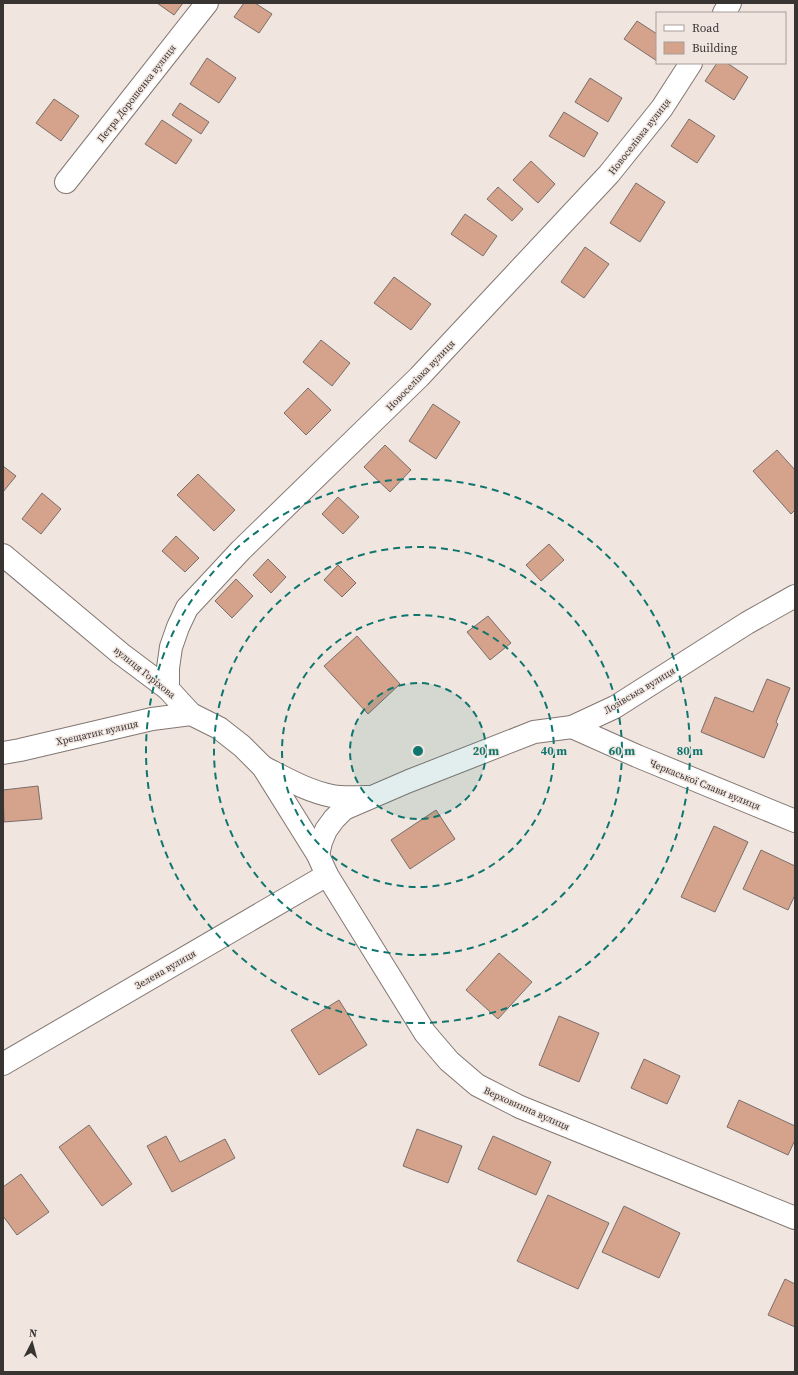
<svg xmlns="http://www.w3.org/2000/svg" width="798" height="1375" font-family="'Source Serif 4',serif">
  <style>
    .building { fill: #d5a28c; stroke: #796e6a }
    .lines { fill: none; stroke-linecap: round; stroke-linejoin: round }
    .minor-casing { stroke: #827772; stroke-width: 24 }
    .minor { stroke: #fff; stroke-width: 22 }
    .ring { fill: none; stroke: #0f766e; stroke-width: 2; stroke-dasharray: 7 5 }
    .labels { text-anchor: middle; stroke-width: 3; stroke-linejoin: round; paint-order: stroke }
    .street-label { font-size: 10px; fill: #383432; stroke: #f1e5e0 }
    .centre { fill: #0f766e; stroke: #f1e5e0; stroke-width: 2 }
    .ring-label { font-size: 12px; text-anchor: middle; font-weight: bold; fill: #0f766e; stroke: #f1e5e0; stroke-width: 3; stroke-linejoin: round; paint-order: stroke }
  </style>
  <rect width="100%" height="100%" fill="#f1e5e0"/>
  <g class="building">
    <path d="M157 3H183L174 15Z"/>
    <path d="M244 3H255L272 14 259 33 234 17Z"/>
    <path d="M637 21 657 34V61L624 39Z"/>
    <path d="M207 58 236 78 219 103 190 84Z"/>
    <path d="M717 63H727L748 77 734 100 705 81Z"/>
    <path d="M590 78 622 98 608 122 575 102Z"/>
    <path d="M54 99 79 116 61 141 36 123Z"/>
    <path d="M180 103 209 122 201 134 172 115Z"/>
    <path d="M564 112 598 133 584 157 549 136Z"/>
    <path d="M689 119 715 136 697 163 671 146Z"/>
    <path d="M162 120 192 140 176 164 145 144Z"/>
    <path d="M531 161 555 184 538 203 513 180Z"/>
    <path d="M636 183 665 202 640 242 610 223Z"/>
    <path d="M498 187 523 209 512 221 487 199Z"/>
    <path d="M465 214 497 236 483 256 451 234Z"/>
    <path d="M585 247 609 264 584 298 561 282Z"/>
    <path d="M394 277 431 304 411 330 374 303Z"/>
    <path d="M321 340 350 363 332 386 303 362Z"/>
    <path d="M308 388 331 410 306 435 284 413Z"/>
    <path d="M433 404 460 422 436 459 409 441Z"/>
    <path d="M385 445 411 470 390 492 364 467Z"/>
    <path d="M777 450 795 470V510L791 514 753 471Z"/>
    <path d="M3 466 16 476 3 492Z"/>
    <path d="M198 474 235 510 214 531 177 495Z"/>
    <path d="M42 493 61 509 41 534 22 519Z"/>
    <path d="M338 497 359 517 343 534 322 514Z"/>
    <path d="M176 536 199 558 185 572 162 551Z"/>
    <path d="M549 544 564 560 541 581 526 565Z"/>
    <path d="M268 559 286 577 271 593 253 575Z"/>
    <path d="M338 565 356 583 342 597 324 580Z"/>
    <path d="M236 579 253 596 232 618 215 601Z"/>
    <path d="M488 616 511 643 490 660 467 632Z"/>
    <path d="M357 636 400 684 368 714 324 666Z"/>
    <path d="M767 679 790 688 776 722 778 724 764 758 701 732 715 697 753 712Z"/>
    <path d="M38 786 42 819 4 822 3 790Z"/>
    <path d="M436 810 455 839 410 869 391 840Z"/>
    <path d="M714 826 748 842 715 912 681 897Z"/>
    <path d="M761 850 795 866V895L788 910 743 889Z"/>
    <path d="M499 953 532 982 498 1019 466 990Z"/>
    <path d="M339 1000 367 1045 319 1075 291 1030Z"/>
    <path d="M559 1016 599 1033 579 1082 539 1065Z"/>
    <path d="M644 1059 680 1076 667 1104 631 1088Z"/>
    <path d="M739 1100 795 1126V1140L788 1155 727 1127Z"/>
    <path d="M89 1125 132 1184 102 1206 59 1147Z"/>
    <path d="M417 1129 462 1146 448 1183 403 1166Z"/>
    <path d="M166 1136 180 1162 225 1139 235 1158 172 1192 147 1146Z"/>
    <path d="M493 1136 551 1162 536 1195 478 1169Z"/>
    <path d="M21 1174 49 1212 17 1235 3 1216V1187Z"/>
    <path d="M548 1195 609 1223 578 1289 517 1261Z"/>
    <path d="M624 1206 680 1233 659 1278 602 1252Z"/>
    <path d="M785 1279 795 1284V1327L768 1315Z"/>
  </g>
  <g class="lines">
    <g class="minor-casing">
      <g id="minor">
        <path d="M724 13 730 3"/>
        <path d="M66 182 207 3"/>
        <path d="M3 555 120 653 168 689 191 714 219 728 242 746 263 767 318 855 327 875 425 1033 449 1061 477 1085 520 1107 795 1218"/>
        <path d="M168 689V668L171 647 178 627 187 608 241 550 419 377 609 174 662 108 691 63"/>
        <path d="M572 727 637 756 795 821"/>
        <path d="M3 753 20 750 152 719 191 714"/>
        <path d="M263 767C285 778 307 791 332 796 343 798 355 797 367 797"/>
        <path d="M318 855 321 842 326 830 334 819 344 809 409 781 534 732 572 727 615 707 747 623 795 596"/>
        <path d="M3 1064 327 875"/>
      </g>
    </g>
    <use href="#minor" class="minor"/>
  </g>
  <circle cx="418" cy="751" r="68" fill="#0f766e" fill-opacity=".12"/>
  <g class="ring">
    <circle cx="418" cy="751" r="68"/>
    <circle cx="418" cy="751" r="136"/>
    <circle cx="418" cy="751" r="204"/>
    <circle cx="418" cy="751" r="272"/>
  </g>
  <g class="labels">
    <g class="street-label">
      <text transform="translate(136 93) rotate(-52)" y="4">Петра Дорошенка вулиця</text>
      <text transform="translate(639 136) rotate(-52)" y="4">Новоселівка вулиця</text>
      <text transform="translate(420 375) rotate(-46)" y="4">Новоселівка вулиця</text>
      <text transform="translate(145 672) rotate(39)" y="4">вулиця Горіхова</text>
      <text transform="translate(639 690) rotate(-31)" y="4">Лозівська вулиця</text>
      <text transform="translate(97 732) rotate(-13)" y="4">Хрещатик вулиця</text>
      <text transform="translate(705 784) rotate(22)" y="4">Черкаської Слави вулиця</text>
      <text transform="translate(165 969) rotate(-30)" y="4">Зелена вулиця</text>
      <text transform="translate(527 1108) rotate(24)" y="4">Верховинна вулиця</text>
    </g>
  </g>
  <circle cx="418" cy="751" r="6" class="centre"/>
  <g class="ring-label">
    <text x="486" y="755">20 m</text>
    <text x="554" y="755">40 m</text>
    <text x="622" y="755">60 m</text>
    <text x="690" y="755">80 m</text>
  </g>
  <rect width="798" height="1375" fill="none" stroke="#383432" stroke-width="8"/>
  <rect x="656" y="12" width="130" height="52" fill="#f1e5e0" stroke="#a79e9a"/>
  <rect x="664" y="25" width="20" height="6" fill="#ffffff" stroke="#a79e9a"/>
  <text x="692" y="32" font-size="12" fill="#383432">Road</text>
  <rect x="664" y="42" width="20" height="12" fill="#d5a28c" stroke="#a79e9a"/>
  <text x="692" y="52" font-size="12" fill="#383432">Building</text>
  <g transform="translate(32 1343) rotate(6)" stroke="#f1e5e0" stroke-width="3" paint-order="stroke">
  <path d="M0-3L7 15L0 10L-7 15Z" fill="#383432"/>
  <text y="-6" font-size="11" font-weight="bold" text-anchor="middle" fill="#383432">N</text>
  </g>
</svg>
